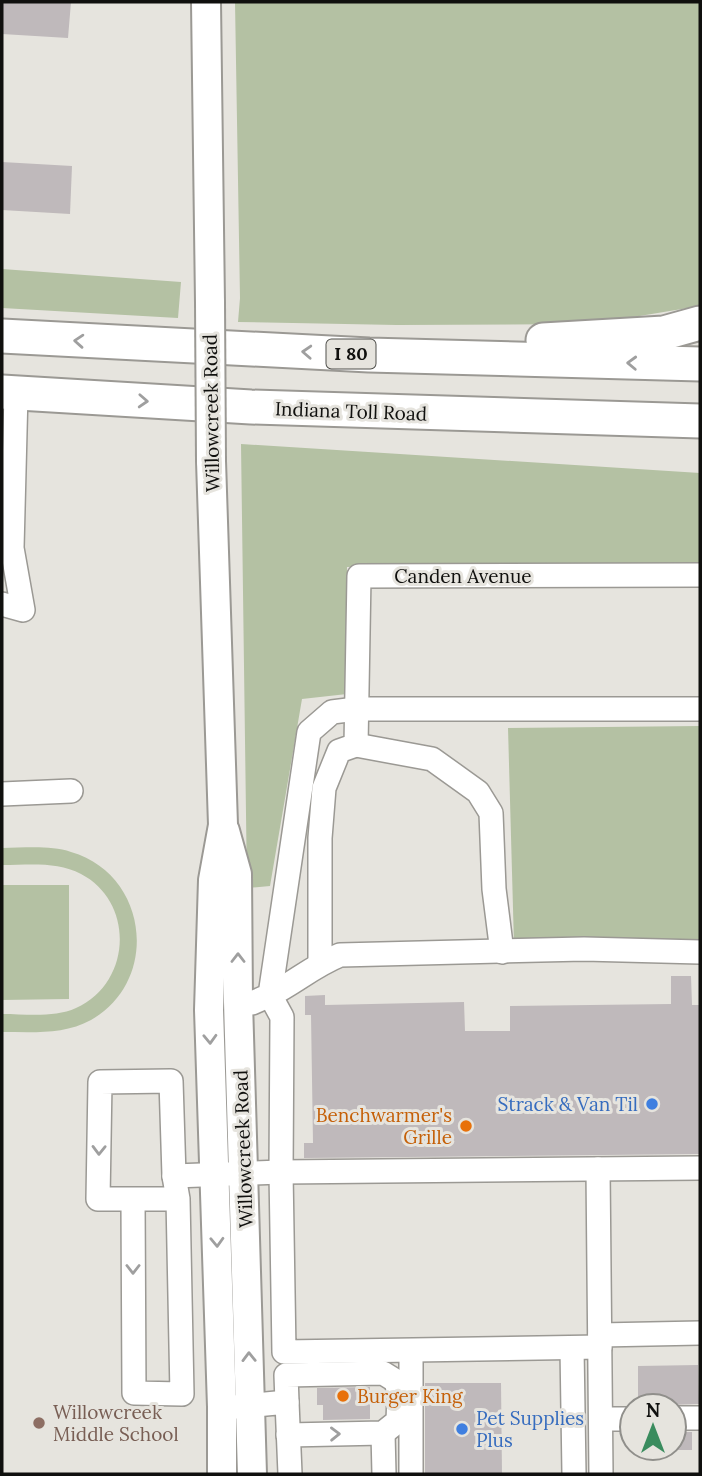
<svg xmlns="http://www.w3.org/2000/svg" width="702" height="1476" font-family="Lora,serif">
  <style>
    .green { fill: #b4c1a3 }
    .building { fill: #bfb9bb }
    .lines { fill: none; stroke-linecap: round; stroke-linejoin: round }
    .minor-casing { stroke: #9b9994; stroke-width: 26 }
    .major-casing { stroke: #9b9994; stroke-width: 32 }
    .highway-casing { stroke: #9b9994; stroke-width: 37 }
    .minor { stroke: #fff; stroke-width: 23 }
    .major { stroke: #fff; stroke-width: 28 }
    .highway { stroke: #fff; stroke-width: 33 }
    .major-bridge-casing { stroke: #9b9994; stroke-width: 32; stroke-linecap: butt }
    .major-bridge { stroke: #fff; stroke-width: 28 }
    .oneway { stroke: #9f9f9f }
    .shop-dot { fill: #3f7fe0; stroke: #e6e4de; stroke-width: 2.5 }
    .food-dot { fill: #e8710a; stroke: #e6e4de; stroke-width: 2.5 }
    .education-dot { fill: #8d6e63; stroke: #e6e4de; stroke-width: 2.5 }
    .labels { text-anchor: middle; stroke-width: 6; stroke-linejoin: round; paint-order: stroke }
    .shield { fill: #e6e4de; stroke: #50504c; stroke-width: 2 }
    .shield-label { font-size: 18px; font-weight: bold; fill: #10100e }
    .street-label { font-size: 19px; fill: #10100e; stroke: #e6e4de }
    .shop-label { font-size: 19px; fill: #366cbe; stroke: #e6e4de; text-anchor: end }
    .food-label { font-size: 19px; fill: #c56008; stroke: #e6e4de; text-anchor: end }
    .education-label { font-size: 19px; fill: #785e54; stroke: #e6e4de; text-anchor: start }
  </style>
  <rect width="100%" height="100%" fill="#e6e4de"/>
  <g class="green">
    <path d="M235 2H700V306L591 324 397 325 238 322 240 298Z"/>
    <path d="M2 269 181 282 178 318 2 308Z"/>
    <path d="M241 444 700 473V564L347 567V694L302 699 270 886 247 888Z"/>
    <path d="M700 726V941L514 944 508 728Z"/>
    <path d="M2 848C24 848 50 845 71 852 148 874 161 980 91 1020 64 1035 32 1032 2 1032V1014C26 1014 54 1018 76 1008 132 983 135 902 81 874 57 861 28 865 2 865Z"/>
    <path d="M2 885H69V999L2 1000Z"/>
  </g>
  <g class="building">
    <path d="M2 2H71L68 38 2 34Z"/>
    <path d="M2 162 72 166 70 214 2 210Z"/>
    <path d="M671 976H691L692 1005H700V1154L304 1158V1143H313L311 1015H305V996L325 995V1005L464 1002 465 1031H510V1006L671 1004Z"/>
    <path d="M698 1365 699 1404 638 1406V1366Z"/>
    <path d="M425 1383H501L502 1474H425Z"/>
    <path d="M370 1387V1419L323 1420V1405H317V1388Z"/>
    <rect x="674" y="1432" width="18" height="18"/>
  </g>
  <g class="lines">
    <g class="minor-casing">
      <g id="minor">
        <path d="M2 604 23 610 12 548 16 393"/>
        <path d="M356 745 432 759 478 792 491 813 494 889 502 952"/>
        <path d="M2 794 71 791"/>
        <path d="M320 963V838L324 788 339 751 356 745 359 576 700 575"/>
        <path d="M238 1002 252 1003 270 995 309 732 332 712 356 709H700"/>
        <path d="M598 1169 601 1474"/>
        <path d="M174 1176 281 1172 700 1168"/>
        <path d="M133 1200 134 1393 182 1394 178 1199 174 1176 171 1081 100 1082 98 1199H178"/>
        <path d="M600 1335 700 1333"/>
        <path d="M600 1347 284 1352 281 1172 282 1017 270 995C296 982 313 966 340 955L584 949 700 952"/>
        <path d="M572 1348 574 1474"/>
        <path d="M411 1351V1474"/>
        <path d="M287 1402 286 1375 383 1373 396 1381 399 1394 398 1421 383 1433 288 1435"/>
        <path d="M235 1407 287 1402 290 1474"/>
        <path d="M674 1418H700"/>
        <path d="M601 1419H632"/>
        <path d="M383 1433 384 1474"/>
      </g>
    </g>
    <g class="major-casing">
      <g id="major">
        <path d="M206 2 210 303"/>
        <path d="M211 461 223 825 213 880 209 1010 222 1407V1474"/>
        <path d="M225 831 237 874 238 1002 252 1474"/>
      </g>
    </g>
    <g class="highway-casing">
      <g id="highway">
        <path d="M2 336 369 355 700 364"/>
        <path d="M543 340 664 333 700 323"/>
        <path d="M2 392 251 407 700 421"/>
      </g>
    </g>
    <use href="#minor" class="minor"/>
    <use href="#major" class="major"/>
    <use href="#highway" class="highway"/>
    <g class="major-bridge-casing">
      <path id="major-bridge" d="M210 303 211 461"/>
    </g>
    <use href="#major-bridge" class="major-bridge"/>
  </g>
  <defs><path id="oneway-chevron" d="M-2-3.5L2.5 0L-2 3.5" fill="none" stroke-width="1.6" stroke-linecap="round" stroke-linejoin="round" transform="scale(1.75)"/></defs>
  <g class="oneway">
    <use href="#oneway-chevron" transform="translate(79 341) rotate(-176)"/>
    <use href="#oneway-chevron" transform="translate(307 352) rotate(-177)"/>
    <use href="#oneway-chevron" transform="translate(632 363) rotate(-178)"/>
    <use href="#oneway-chevron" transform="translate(143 401) rotate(3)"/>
    <use href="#oneway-chevron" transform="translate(238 958) rotate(-90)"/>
    <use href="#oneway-chevron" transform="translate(210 1039) rotate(88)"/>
    <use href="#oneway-chevron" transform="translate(99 1150) rotate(91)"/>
    <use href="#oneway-chevron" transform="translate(217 1242) rotate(88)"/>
    <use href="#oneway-chevron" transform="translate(133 1269) rotate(90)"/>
    <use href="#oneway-chevron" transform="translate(249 1357) rotate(-91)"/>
    <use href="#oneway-chevron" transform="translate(335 1434) rotate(-1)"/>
  </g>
  <g class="shop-dot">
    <circle cx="652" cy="1104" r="7"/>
    <circle cx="462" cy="1429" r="7"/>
  </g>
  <g class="food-dot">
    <circle cx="466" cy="1126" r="7"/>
    <circle cx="343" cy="1396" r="7"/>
  </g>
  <circle class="education-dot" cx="39" cy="1423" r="7"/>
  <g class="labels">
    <rect class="shield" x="326.5" y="339.5" width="49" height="29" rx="5"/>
    <g class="shield-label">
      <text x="351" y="360">I 80</text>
    </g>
    <g class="street-label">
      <text transform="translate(351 411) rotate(2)" y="7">Indiana Toll Road</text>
      <text transform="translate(211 413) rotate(-91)" y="7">Willowcreek Road</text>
      <text x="463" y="583">Canden Avenue</text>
      <text transform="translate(243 1149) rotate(-92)" y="7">Willowcreek Road</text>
    </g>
    <g class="shop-label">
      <text x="638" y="1111">Strack &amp; Van Til</text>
      <text x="476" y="1425" text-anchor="start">Pet Supplies<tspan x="476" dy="22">Plus</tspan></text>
    </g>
    <g class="food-label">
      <text x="452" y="1122">Benchwarmer's<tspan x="452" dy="22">Grille</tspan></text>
      <text x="357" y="1403" text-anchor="start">Burger King</text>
    </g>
    <g class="education-label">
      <text x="53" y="1419">Willowcreek<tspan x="53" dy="22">Middle School</tspan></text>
    </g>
  </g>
  <rect width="702" height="1476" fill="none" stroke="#10100e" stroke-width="7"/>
  <g transform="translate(653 1427)"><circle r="33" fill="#e6e4de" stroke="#908f8b" stroke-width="2"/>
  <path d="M0-5L12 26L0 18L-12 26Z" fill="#3a8c5e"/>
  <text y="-10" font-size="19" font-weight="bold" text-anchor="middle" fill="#10100e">N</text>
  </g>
</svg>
